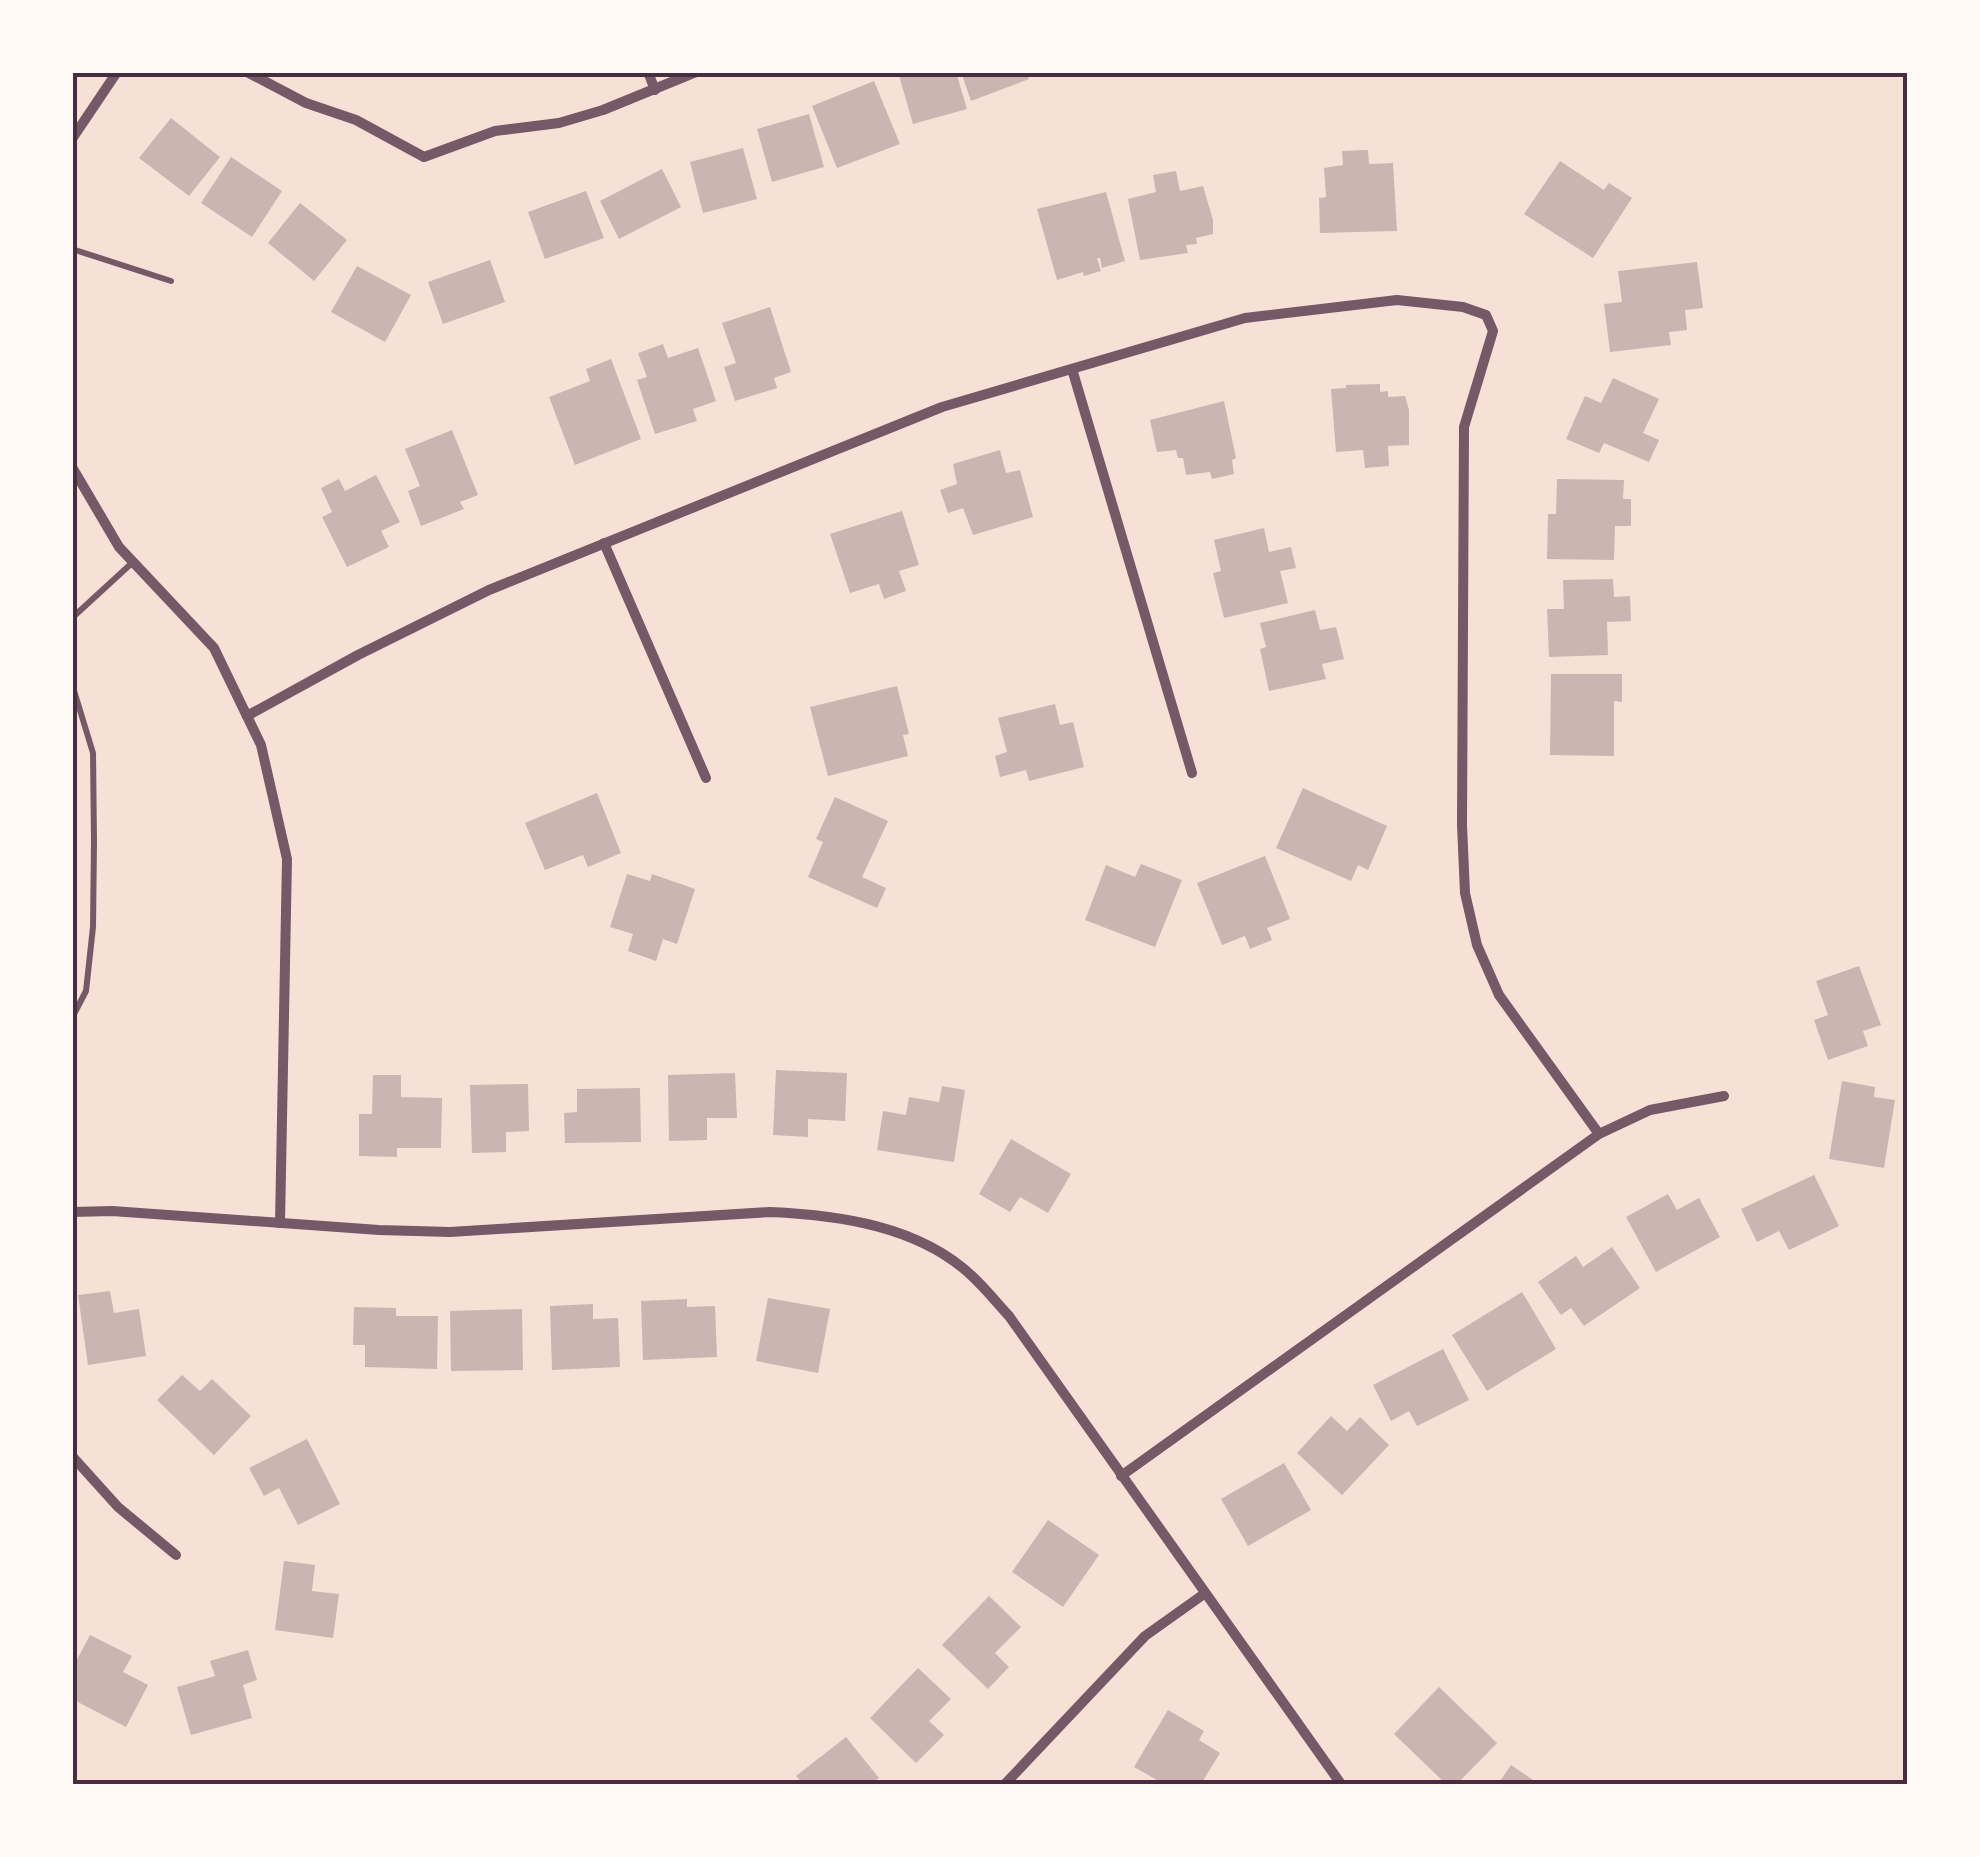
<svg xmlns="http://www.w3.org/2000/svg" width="1980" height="1857" font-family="'Roboto Condensed',sans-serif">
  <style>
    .building { fill: #ccb4b1 }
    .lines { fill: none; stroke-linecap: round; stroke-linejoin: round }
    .service { stroke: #755966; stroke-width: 6 }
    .minor { stroke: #755966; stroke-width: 10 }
    .neatline { fill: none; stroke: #4a2c40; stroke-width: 4 }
  </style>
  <rect width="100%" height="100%" fill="#f7e1d7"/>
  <g class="building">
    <path d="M898 72H956L967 109 913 124Z"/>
    <path d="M961 72H1026L1029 79 971 101Z"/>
    <path d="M874 81 900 144 837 168 812 106Z"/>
    <path d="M809 114 824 167 772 182 757 129Z"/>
    <path d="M171 118 220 157 189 196 139 158Z"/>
    <path d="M743 148 757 199 703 213 690 162Z"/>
    <path d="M1368 150 1369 164 1393 163 1397 231 1320 233 1319 198 1326 197 1324 168 1343 165 1342 151Z"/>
    <path d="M231 157 282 191 252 237 201 203Z"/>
    <path d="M1560 161 1604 190 1609 183 1632 198 1593 258 1524 214Z"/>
    <path d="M662 169 681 207 619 239 600 201Z"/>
    <path d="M1176 171 1180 191 1203 186 1213 220V234L1196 238 1197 244 1186 245 1188 253 1140 260 1128 199 1156 192 1153 175Z"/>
    <path d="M586 191 604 238 545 259 528 212Z"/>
    <path d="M1106 192 1125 261 1102 268 1100 258H1097L1101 271 1084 276 1083 272 1057 280 1037 209Z"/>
    <path d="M300 203 347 240 314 281 268 243Z"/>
    <path d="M490 260 505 302 443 324 428 282Z"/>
    <path d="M1697 262 1703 308 1685 310 1687 330 1669 332 1671 345 1610 352 1604 304 1622 302 1618 271Z"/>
    <path d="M357 266 411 295 385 342 331 312Z"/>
    <path d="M770 307 791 372 774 378 777 388 735 401 724 367 736 363 722 323Z"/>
    <path d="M663 344 668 358 698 348 716 401 693 409 697 421 655 434 637 380 647 377 638 353Z"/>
    <path d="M611 359 641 439 575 465 549 397 590 381 586 369Z"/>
    <path d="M1613 378 1659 399 1643 433 1659 440 1649 462 1604 443 1599 453 1566 439 1585 396 1601 403Z"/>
    <path d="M1380 384V392L1388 391V397L1405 396 1409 410V445L1388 446 1389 466 1365 468 1363 450 1336 452 1331 389 1346 388V385Z"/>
    <path d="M1224 401 1236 458 1232 460 1234 474 1212 479 1210 472 1186 475 1183 458H1178L1176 450 1157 452 1150 420Z"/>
    <path d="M452 430 478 495 460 502 464 509 421 526 408 491 420 486 405 449Z"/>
    <path d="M1000 450 1006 473 1020 470 1033 517 973 535 963 508 948 513 940 490 957 484 953 464Z"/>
    <path d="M376 475 400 522 381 531 389 547 347 567 322 517 332 512 321 488 339 479 345 491Z"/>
    <path d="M1557 479 1624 480 1623 499H1631V526H1615L1614 560 1547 559 1548 514H1556Z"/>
    <path d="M902 511 919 565 899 571 906 591 884 599 879 584 850 593 830 534Z"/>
    <path d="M1264 528 1269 552 1291 547 1296 568 1280 571 1288 603 1224 618 1213 573 1221 571 1214 540Z"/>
    <path d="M1613 579 1614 597 1630 596 1631 621 1607 622 1608 655 1549 657 1547 609H1564L1563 580Z"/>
    <path d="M1315 610 1320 630 1336 627 1344 659 1322 664 1326 679 1269 691 1260 649 1266 647 1260 623Z"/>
    <path d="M1551 674H1622V702L1614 701V756L1550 755Z"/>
    <path d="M897 686 909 734 903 735 908 756 828 776 810 707Z"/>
    <path d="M1055 704 1060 725 1073 722 1084 767 1029 781 1026 770 1000 777 995 756 1007 752 998 718Z"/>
    <path d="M1303 788 1387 826 1368 870 1358 865 1351 881 1276 848Z"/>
    <path d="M597 793 621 853 588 867 583 855 545 870 525 823Z"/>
    <path d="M835 797 888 821 862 877 886 888 877 908 808 877 823 842 816 839Z"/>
    <path d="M1265 856 1290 919 1267 928 1272 940 1250 949 1245 936 1222 945 1197 883Z"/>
    <path d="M1141 864 1182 880 1155 947 1085 920 1106 865 1135 877Z"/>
    <path d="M627 874 650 881 652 874 695 889 677 944 663 939 656 961 628 951 633 934 610 927Z"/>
    <path d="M1859 966 1881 1025 1863 1031 1868 1046 1828 1060 1814 1020 1828 1015 1816 981Z"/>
    <path d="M776 1070 847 1073 845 1121 808 1119V1137L773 1135Z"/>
    <path d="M735 1073 737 1118H707V1140L669 1141 668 1075Z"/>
    <path d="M373 1075H401V1097L442 1098 441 1148H397V1157L359 1156V1114H372Z"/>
    <path d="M1842 1081 1875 1087 1874 1097 1895 1100 1884 1168 1829 1159Z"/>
    <path d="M528 1084 529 1131 506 1132V1152L472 1153 470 1085Z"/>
    <path d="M942 1086 965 1090 954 1162 877 1150 883 1111 906 1115 909 1097 939 1102Z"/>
    <path d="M640 1088 641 1142 565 1143 564 1113 577 1112V1089Z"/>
    <path d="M1011 1139 1071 1174 1048 1213 1020 1197 1010 1212 979 1194Z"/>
    <path d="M1814 1175 1839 1226 1789 1250 1779 1231 1757 1242 1741 1209Z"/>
    <path d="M1668 1194 1677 1210 1699 1198 1720 1237 1656 1272 1626 1217Z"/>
    <path d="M1612 1247 1640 1288 1584 1326 1571 1308 1561 1315 1538 1282 1576 1256 1583 1267Z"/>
    <path d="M110 1291 114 1313 139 1309 146 1356 88 1365 78 1295Z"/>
    <path d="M1522 1292 1556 1349 1487 1391 1452 1335Z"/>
    <path d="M768 1298 830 1309 818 1373 756 1361Z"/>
    <path d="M687 1299V1307L715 1306 717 1357 643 1360 641 1301Z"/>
    <path d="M593 1304V1319L618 1318 620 1367 552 1370 550 1306Z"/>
    <path d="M354 1307 396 1308V1316H438L437 1369 365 1367V1345H353Z"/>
    <path d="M522 1309 523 1370 451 1371 450 1311Z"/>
    <path d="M1443 1349 1469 1400 1417 1426 1409 1411 1391 1421 1373 1385Z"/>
    <path d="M182 1375 200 1391 212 1379 251 1416 214 1455 157 1400Z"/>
    <path d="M1331 1416 1347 1431 1360 1417 1389 1445 1342 1495 1297 1453Z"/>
    <path d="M307 1439 340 1504 298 1525 279 1488 264 1496 249 1468Z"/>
    <path d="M1284 1463 1311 1510 1248 1546 1221 1499Z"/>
    <path d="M1048 1520 1099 1555 1063 1607 1012 1572Z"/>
    <path d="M284 1561 315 1565 312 1591 339 1594 333 1638 275 1630Z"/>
    <path d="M989 1596 1021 1627 995 1653 1009 1667 988 1689 942 1645Z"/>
    <path d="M90 1635 132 1656 123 1672 148 1685 126 1727 72 1699V1669Z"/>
    <path d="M248 1650 257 1680 243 1685 252 1718 191 1735 177 1687 215 1676 210 1661Z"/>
    <path d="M918 1668 951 1699 929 1721 944 1735 916 1763 870 1718Z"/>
    <path d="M1439 1687 1497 1743 1457 1784H1446L1394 1734Z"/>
    <path d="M1168 1710 1204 1731 1199 1740 1220 1753 1201 1784H1164L1134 1767Z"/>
    <path d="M846 1737 879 1778 870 1784H803L796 1776Z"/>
    <path d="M1511 1765 1539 1784H1498Z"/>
  </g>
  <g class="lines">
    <g class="service">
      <path d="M72 249 171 281"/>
      <path d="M72 618 133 562"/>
      <path d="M72 684 93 753 94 841 93 927 86 991 72 1018"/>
    </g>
    <g class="minor">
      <path d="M247 72 306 103 356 120 424 157 495 131 559 123 603 110 696 72"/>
      <path d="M648 72 655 90"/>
      <path d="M72 139 117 72"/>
      <path d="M1072 369 1192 773"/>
      <path d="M72 467 119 547 214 648 261 745 287 859 280 1223"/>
      <path d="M604 543 706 778"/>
      <path d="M247 716 358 655 489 590 942 407 1245 318 1397 300 1463 307 1486 315 1493 331 1464 427 1462 825 1465 893 1477 945 1499 995 1599 1134"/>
      <path d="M72 1212 112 1211 379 1230 450 1232 770 1212C839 1215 919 1226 972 1276 985 1288 997 1303 1009 1316L1341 1784"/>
      <path d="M72 1456 118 1507 176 1555"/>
      <path d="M1121 1476 1599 1134 1650 1110 1724 1096"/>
      <path d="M1005 1784 1145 1636 1204 1594"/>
    </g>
  </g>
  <rect width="1980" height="1857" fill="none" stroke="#fffaf5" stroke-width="150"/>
  <rect x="75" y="75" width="1830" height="1707" class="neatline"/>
</svg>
